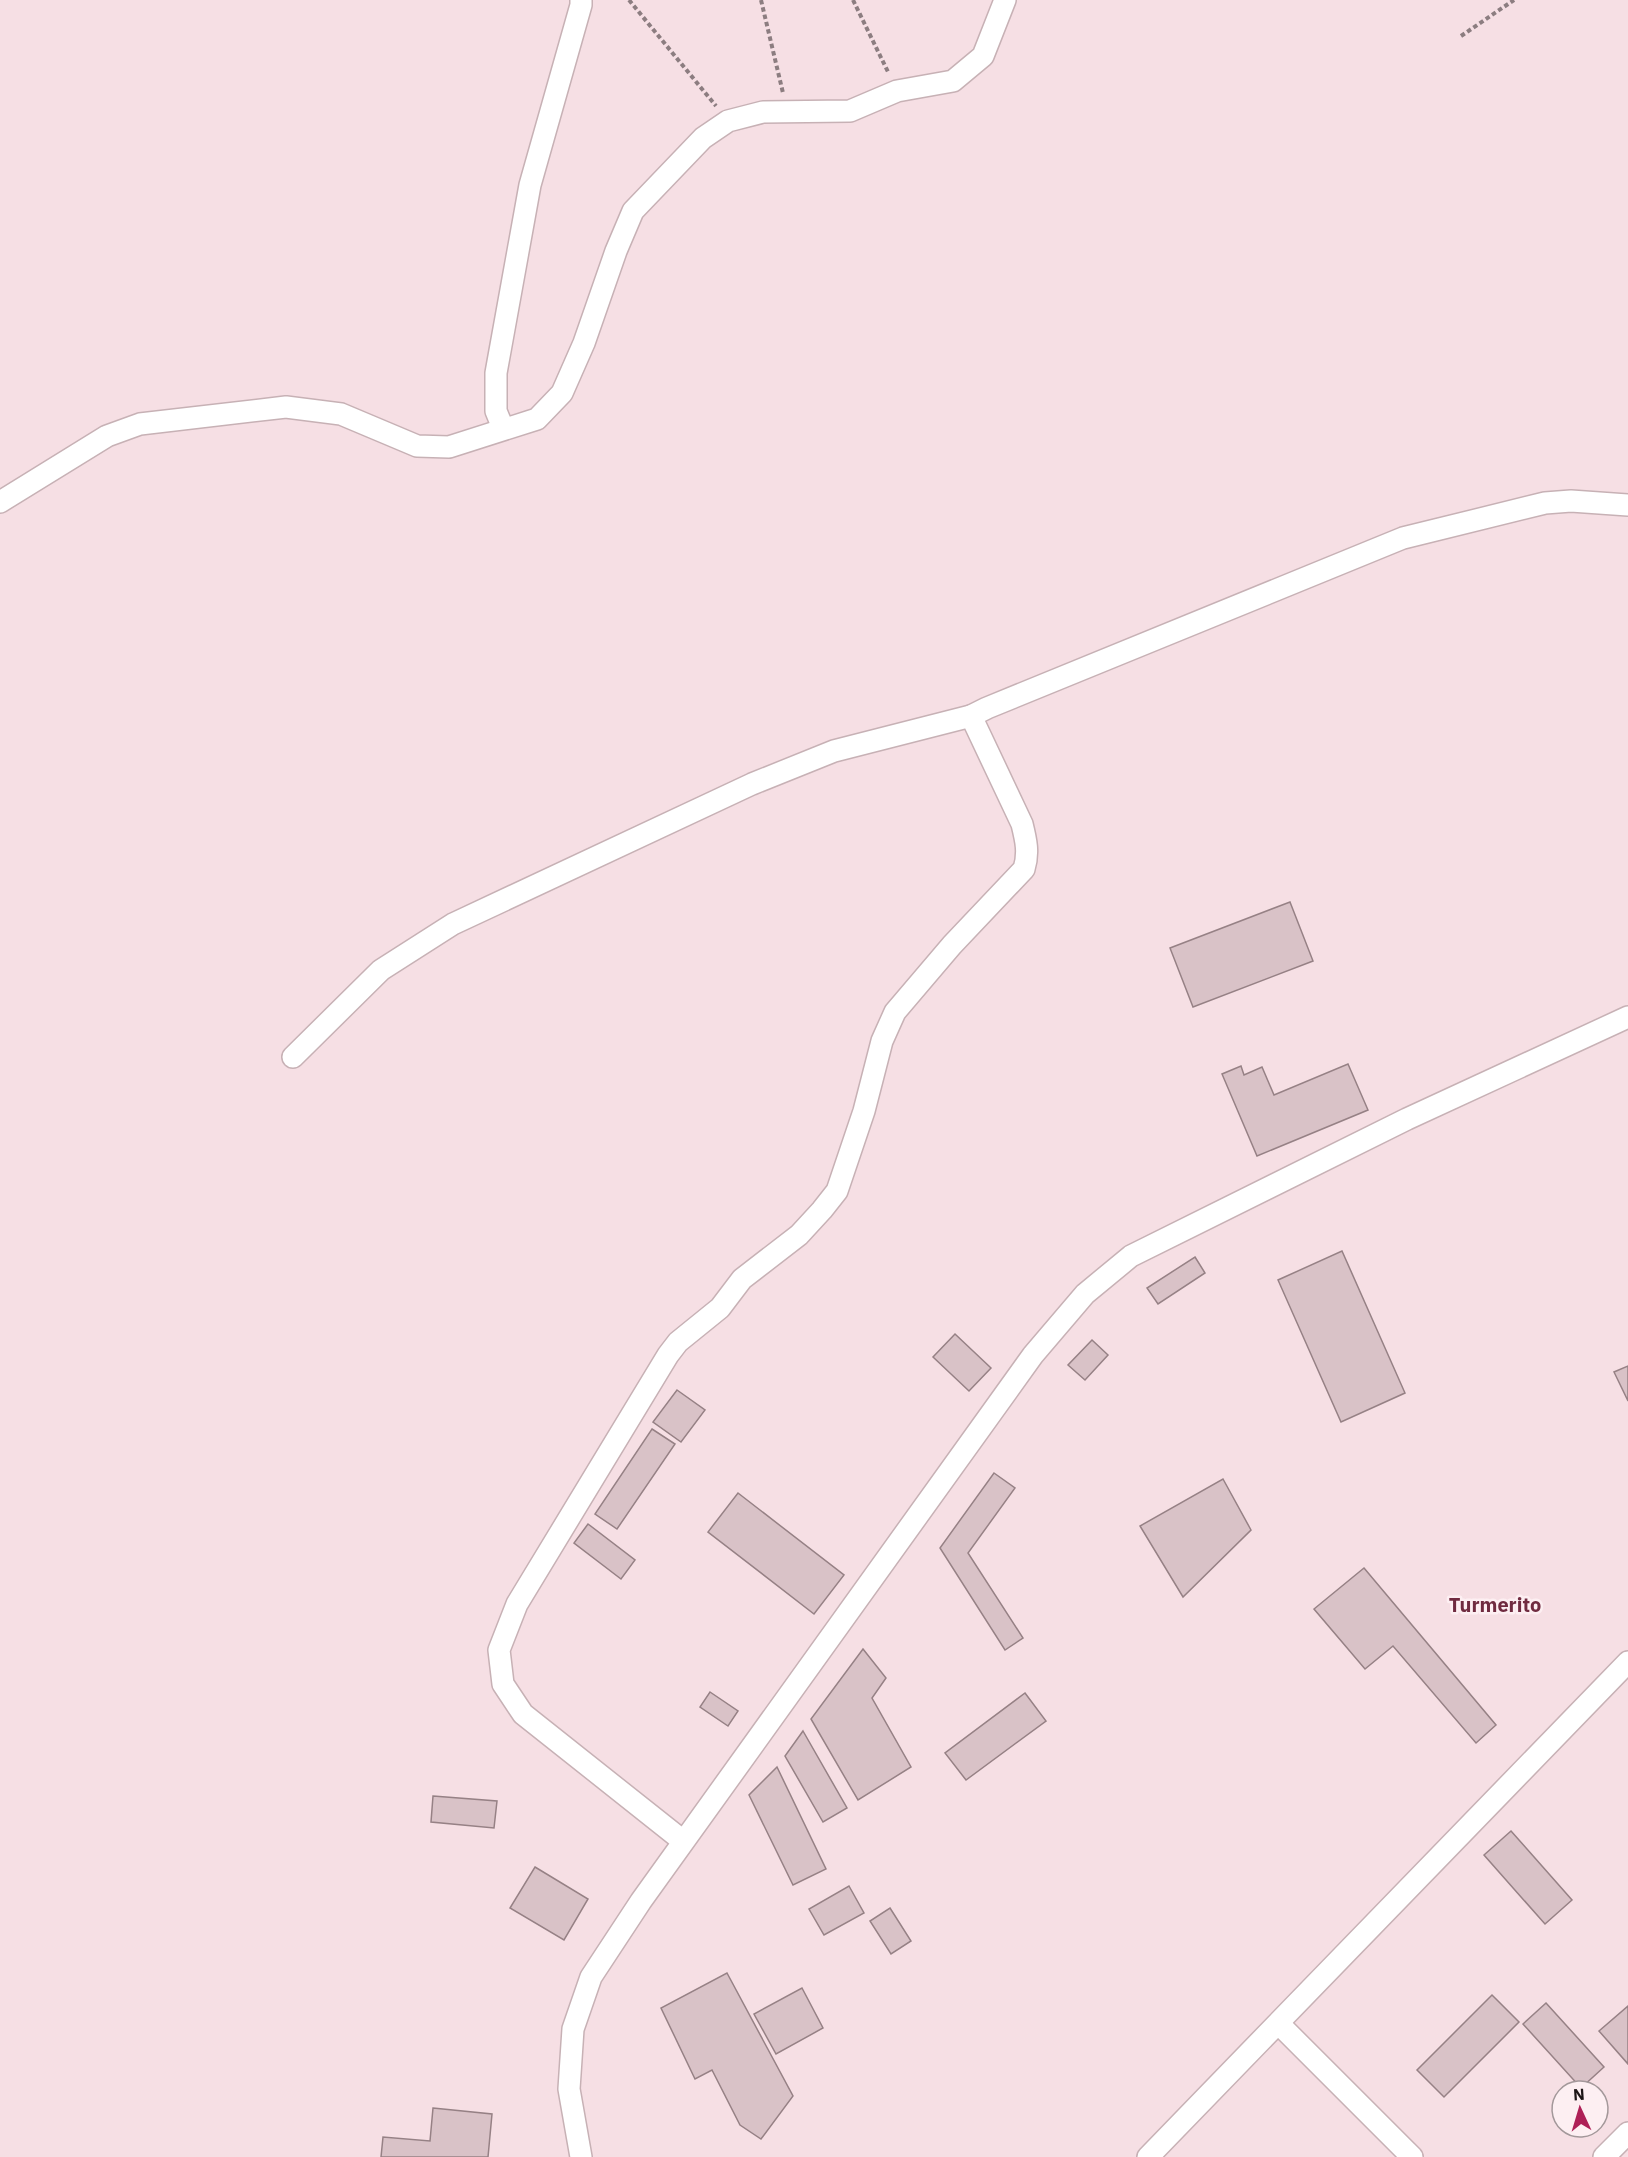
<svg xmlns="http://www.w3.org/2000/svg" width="1628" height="2157" font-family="'IBM Plex Sans',sans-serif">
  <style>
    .building { fill: #d9c2c7; stroke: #968185; stroke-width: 1.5 }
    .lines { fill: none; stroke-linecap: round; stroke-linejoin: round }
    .minor-casing { stroke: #c7b1b5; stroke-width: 24 }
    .path { stroke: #8c7d80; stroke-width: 4; stroke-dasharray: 4.5 3; stroke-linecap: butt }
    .minor { stroke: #fff; stroke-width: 21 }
    .labels { text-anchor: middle; stroke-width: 5; stroke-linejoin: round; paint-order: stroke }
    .quarter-label { font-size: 20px; font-weight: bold; fill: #702b40; stroke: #fdeff2 }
  </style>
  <rect width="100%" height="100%" fill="#f6dfe4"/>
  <g class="building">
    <path d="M1290 902 1313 961 1193 1007 1170 948Z"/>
    <path d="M1348 1064 1368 1110 1257 1156 1222 1074 1241 1066 1244 1075 1262 1067 1274 1095Z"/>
    <path d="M1342 1251 1405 1393 1341 1422 1278 1280Z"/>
    <path d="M1195 1257 1205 1273 1158 1304 1147 1288Z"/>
    <path d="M955 1334 991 1368 969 1391 933 1357Z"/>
    <path d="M1092 1340 1108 1355 1085 1380 1068 1365Z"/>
    <path d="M1628 1366V1401L1614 1372Z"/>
    <path d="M677 1390 705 1410 681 1442 653 1422Z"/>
    <path d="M652 1429 675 1444 617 1529 595 1514Z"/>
    <path d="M994 1473 1015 1488 968 1553 1023 1638 1005 1650 940 1548Z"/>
    <path d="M1223 1479 1251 1530 1183 1597 1140 1526Z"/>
    <path d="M738 1493 844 1575 814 1614 708 1532Z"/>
    <path d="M588 1524 635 1560 621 1579 574 1543Z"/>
    <path d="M1364 1568 1496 1725 1476 1743 1393 1646 1365 1669 1314 1609Z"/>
    <path d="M863 1649 886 1678 872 1698 911 1767 858 1800 811 1719Z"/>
    <path d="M710 1692 738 1711 728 1726 700 1707Z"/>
    <path d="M1025 1693 1046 1721 966 1780 945 1753Z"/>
    <path d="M803 1731 847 1808 823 1822 785 1756Z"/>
    <path d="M777 1767 826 1869 793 1885 749 1795Z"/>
    <path d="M433 1796 497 1801 494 1828 431 1822Z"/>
    <path d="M1511 1831 1572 1900 1545 1924 1484 1855Z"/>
    <path d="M535 1867 588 1899 564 1940 510 1908Z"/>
    <path d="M849 1886 864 1913 824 1935 809 1909Z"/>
    <path d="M890 1908 911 1941 891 1954 870 1921Z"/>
    <path d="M727 1973 793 2096 761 2139 740 2125 712 2070 695 2079 661 2008Z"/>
    <path d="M802 1988 823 2028 776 2054 754 2014Z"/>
    <path d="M1492 1995 1519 2022 1444 2097 1417 2070Z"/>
    <path d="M1546 2003 1604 2067 1581 2088 1523 2024Z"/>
    <path d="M1628 2006V2064L1599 2031Z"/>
    <path d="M433 2108 492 2114 488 2157H381L383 2137 430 2141Z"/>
  </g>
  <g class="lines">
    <g class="minor-casing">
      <g id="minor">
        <path d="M503 428 496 411V373L530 185 581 5V0"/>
        <path d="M0 502 107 436 140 424 286 407 341 414 417 446 449 447 537 419 562 393 584 343 616 251 633 211 703 138 728 121 763 112 850 111 897 91 953 81 983 56 1005 0"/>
        <path d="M293 1057 381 970 453 924 752 784 834 751 971 716"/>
        <path d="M683 1841 523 1714 503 1684 499 1650 517 1604 668 1355 678 1342 720 1308 742 1279 799 1235 822 1210 837 1191 864 1111 882 1041 895 1012 952 945 1024 869C1029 853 1026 840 1022 824L971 716 987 708 1403 538 1545 503 1571 501 1628 505"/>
        <path d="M1279 2024 1412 2157"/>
        <path d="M581 2157 569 2089 573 2029 591 1977 641 1901 1033 1355 1085 1294 1131 1256 1407 1119 1628 1017"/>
        <path d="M1148 2157 1628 1662"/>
        <path d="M1604 2157 1628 2133"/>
      </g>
    </g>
    <g class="path">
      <path d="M629 0 716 106"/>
      <path d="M761 0 783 93"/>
      <path d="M853 0 889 74"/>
      <path d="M1461 36 1514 0"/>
    </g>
    <use href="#minor" class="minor"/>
  </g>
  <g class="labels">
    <g class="quarter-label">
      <text x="1495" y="1612">Turmerito</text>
    </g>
  </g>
  <g transform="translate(1580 2109) rotate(356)"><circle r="28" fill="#fdeff2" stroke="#a3989a" stroke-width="1.5"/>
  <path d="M0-4.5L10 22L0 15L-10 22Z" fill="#ae2057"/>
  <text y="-9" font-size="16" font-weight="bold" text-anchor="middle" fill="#1d1516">N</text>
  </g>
</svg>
